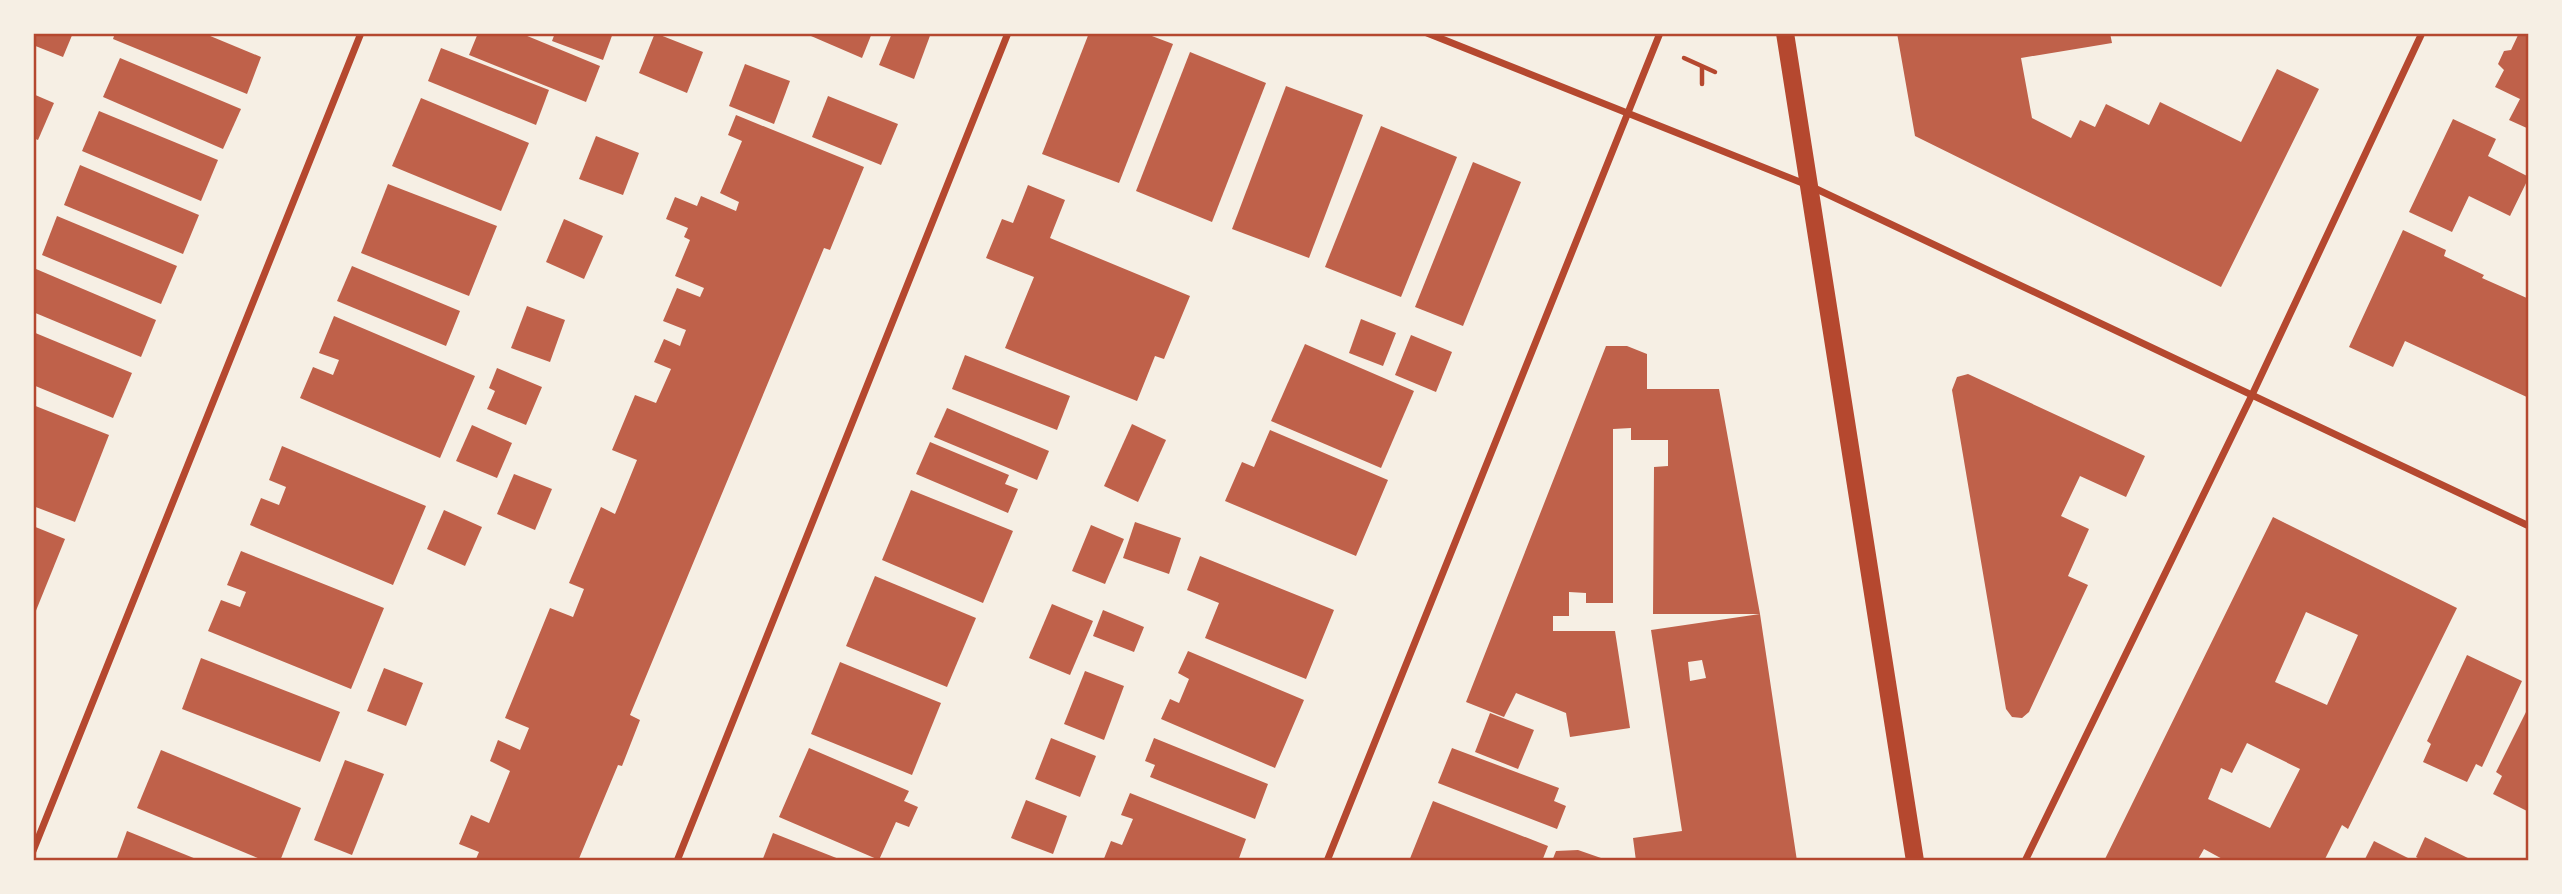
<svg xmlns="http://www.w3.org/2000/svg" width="2562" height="894" font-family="Jost,sans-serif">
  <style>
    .building { fill: #bf614a; fill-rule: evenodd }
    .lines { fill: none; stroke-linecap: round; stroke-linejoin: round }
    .path { stroke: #b5482f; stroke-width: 4.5 }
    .minor { stroke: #b5482f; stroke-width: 7 }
    .primary { stroke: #b5482f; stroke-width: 18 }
    .neatline { fill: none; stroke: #b5482f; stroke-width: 2.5 }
  </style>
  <rect width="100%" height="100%" fill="#f6efe4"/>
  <g class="building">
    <path d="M33 33H73L63 57 33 45Z"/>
    <path d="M115 33H203L261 57 247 94 113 39Z"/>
    <path d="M478 33H520L600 66 586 102 469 55Z"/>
    <path d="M555 33H613L603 60 552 41Z"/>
    <path d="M655 33 703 52 687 93 639 73Z"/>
    <path d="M804 33H872L862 58Z"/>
    <path d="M892 33H931L914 79 879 65Z"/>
    <path d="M1089 33H1144L1173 44 1119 183 1042 154Z"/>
    <path d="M1897 33H2110L2112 43 2021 58 2032 118 2071 138 2080 120 2095 127 2106 104 2149 125 2160 102 2241 142 2277 69 2319 89 2221 287 1915 136Z"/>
    <path d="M2519 33H2529V129L2509 120 2520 99 2495 87 2504 70 2498 64 2504 51 2511 50Z"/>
    <path d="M441 48 549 90 536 125 428 81Z"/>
    <path d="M1190 52 1266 83 1212 222 1136 191Z"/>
    <path d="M120 58 241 109 223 149 103 97Z"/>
    <path d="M745 64 790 81 774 124 729 106Z"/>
    <path d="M1286 86 1363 115 1309 258 1232 229Z"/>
    <path d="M33 94 54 103 38 140 33 138Z"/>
    <path d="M828 96 898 124 881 165 812 137Z"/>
    <path d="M421 98 529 143 501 211 392 166Z"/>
    <path d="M99 111 218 160 201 201 82 151Z"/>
    <path d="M736 115 864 167 830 250 824 248 630 715 640 720 622 766 618 765 578 861H475L479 852 459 844 471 815 489 823 510 771 490 761 498 740 520 750 529 728 505 718 550 608 573 617 584 589 569 583 601 507 615 514 637 460 612 450 635 395 656 403 671 369 654 362 664 339 680 346 682 340 686 330 663 321 677 288 700 297 704 288 675 276 690 240 684 237 688 228 666 219 675 197 697 206 701 196 736 211 739 202 720 193 742 141 728 135Z"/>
    <path d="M2453 119 2496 139 2488 156 2529 177 2510 216 2469 196 2452 232 2409 212Z"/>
    <path d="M1381 126 1457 157 1401 297 1325 267Z"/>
    <path d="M596 136 639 153 623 195 579 179Z"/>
    <path d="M1473 162 1521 182 1463 326 1415 307Z"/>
    <path d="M80 165 199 215 183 254 64 205Z"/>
    <path d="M388 184 497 226 469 296 361 253Z"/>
    <path d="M1028 185 1065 200 1050 238 1190 296 1164 359 1155 356 1137 401 1005 348 1034 277 986 258 1002 219 1013 223Z"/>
    <path d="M57 216 177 266 161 304 42 255Z"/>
    <path d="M564 219 603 236 584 279 546 262Z"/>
    <path d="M2403 230 2446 250 2444 256 2484 275 2482 278 2529 299V398L2405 341 2393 367 2349 347Z"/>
    <path d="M352 266 460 311 446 346 337 301Z"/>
    <path d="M36 269 156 320 141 357 33 312V276Z"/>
    <path d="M527 306 565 320 550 362 511 348Z"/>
    <path d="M334 316 475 376 440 458 300 398 313 367 333 375 339 360 319 353Z"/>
    <path d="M1361 319 1396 333 1383 366 1349 353Z"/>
    <path d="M33 332 132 373 113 418 33 385Z"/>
    <path d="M1411 335 1452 352 1436 392 1395 375Z"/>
    <path d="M1305 344 1414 391 1381 468 1271 421Z"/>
    <path d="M1606 346H1627L1647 354V389H1719L1760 614 1797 861H1636L1633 838 1682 831 1651 630 1760 614H1653L1654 467 1668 466V440H1631V428L1613 429V603H1586V593L1569 592V616H1553V631H1615L1630 728 1570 737 1566 713 1516 693 1504 717 1466 702ZM1702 660 1706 678 1690 681 1688 662Z"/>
    <path d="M965 355 1070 396 1057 430 952 389Z"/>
    <path d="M497 368 542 387 526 425 487 409 495 391 489 388Z"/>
    <path d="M1968 374 2145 456 2126 497 2080 476 2061 516 2089 529 2068 576 2088 585 2029 712 2022 718 2012 717 2006 709 1952 390 1957 377Z"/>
    <path d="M33 405 109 435 75 522 33 506Z"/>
    <path d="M947 408 1049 451 1037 480 934 437Z"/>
    <path d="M1132 424 1166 440 1138 502 1104 486Z"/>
    <path d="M472 425 512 443 497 478 456 461Z"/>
    <path d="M1270 430 1388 480 1356 556 1225 501 1242 462 1254 467Z"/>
    <path d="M930 442 1009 475 1005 484 1018 489 1008 513 916 474Z"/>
    <path d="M282 446 426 506 393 585 250 525 261 498 279 505 286 487 269 480Z"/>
    <path d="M514 474 552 489 535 530 497 514Z"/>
    <path d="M911 490 1013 531 983 603 882 560Z"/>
    <path d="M444 510 482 527 465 566 427 549Z"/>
    <path d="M2273 517 2457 608 2348 829 2342 825 2324 861H2226L2204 849 2197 861 2184 859 2183 861H2104ZM2306 612 2358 635 2327 705 2275 682ZM2247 743 2300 769 2270 828 2208 799 2221 768 2232 773Z"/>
    <path d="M1135 522 1181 538 1169 574 1123 558Z"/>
    <path d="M1091 525 1124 539 1105 584 1072 571Z"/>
    <path d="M33 526 65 539 33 618Z"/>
    <path d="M241 551 384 608 351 689 208 631 221 600 240 607 243 599 246 592 227 585Z"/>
    <path d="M1200 556 1334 610 1306 679 1205 638 1219 603 1187 590Z"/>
    <path d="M875 576 976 618 947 687 846 646Z"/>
    <path d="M1052 604 1093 621 1070 675 1029 658Z"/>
    <path d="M1103 610 1144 627 1134 652 1093 636Z"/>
    <path d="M1188 651 1304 700 1275 768 1161 719 1170 699 1179 703 1189 679 1178 673Z"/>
    <path d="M2467 655 2522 681 2482 767 2476 764 2467 782 2423 762 2431 744 2427 741Z"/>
    <path d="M201 658 340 712 320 762 182 709Z"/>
    <path d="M840 662 941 703 912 775 811 734Z"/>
    <path d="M384 668 423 683 406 726 367 711Z"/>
    <path d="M1085 671 1124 686 1104 740 1064 724Z"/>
    <path d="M2529 706V812L2493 794 2502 776 2496 772Z"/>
    <path d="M1490 713 1534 730 1518 769 1475 752Z"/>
    <path d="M1051 738 1096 756 1080 797 1035 779Z"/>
    <path d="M1154 738 1268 784 1255 819 1150 777 1155 765 1145 761Z"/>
    <path d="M809 748 909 791 904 801 918 807 909 827 896 822 879 860 779 817Z"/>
    <path d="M1452 748 1559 788 1554 801 1566 806 1557 829 1438 783Z"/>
    <path d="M161 750 301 808 280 861H265L137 808Z"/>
    <path d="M345 760 384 774 352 855 314 840Z"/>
    <path d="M1130 793 1246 839 1238 861H1103L1111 841 1122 845 1133 819 1121 815Z"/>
    <path d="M1026 800 1067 816 1053 854 1011 838Z"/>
    <path d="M1433 801 1548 846 1542 861H1409Z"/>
    <path d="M127 831 201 861H116Z"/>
    <path d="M773 833 844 861H762Z"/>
    <path d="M2425 837 2474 861H2423L2416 857Z"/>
    <path d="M2374 841 2410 859 2409 861H2364Z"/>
    <path d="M1578 850 1601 858 1600 861H1552L1556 851Z"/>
  </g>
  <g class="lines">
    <g class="path">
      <path d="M1684 58 1715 72"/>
      <path d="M1702 67V84"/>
    </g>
    <g class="minor">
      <path d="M1427 33 1810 186 2529 526"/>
      <path d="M33 851 361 33"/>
      <path d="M677 861 1008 33"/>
      <path d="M1327 861 1660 33"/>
      <path d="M2025 861 2252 395 2422 33"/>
    </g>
    <path class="primary" d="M1785 33 1915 861"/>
  </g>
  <rect width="2562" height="894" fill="none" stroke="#f6efe4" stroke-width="70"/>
  <rect x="35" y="35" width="2492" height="824" class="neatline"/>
</svg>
